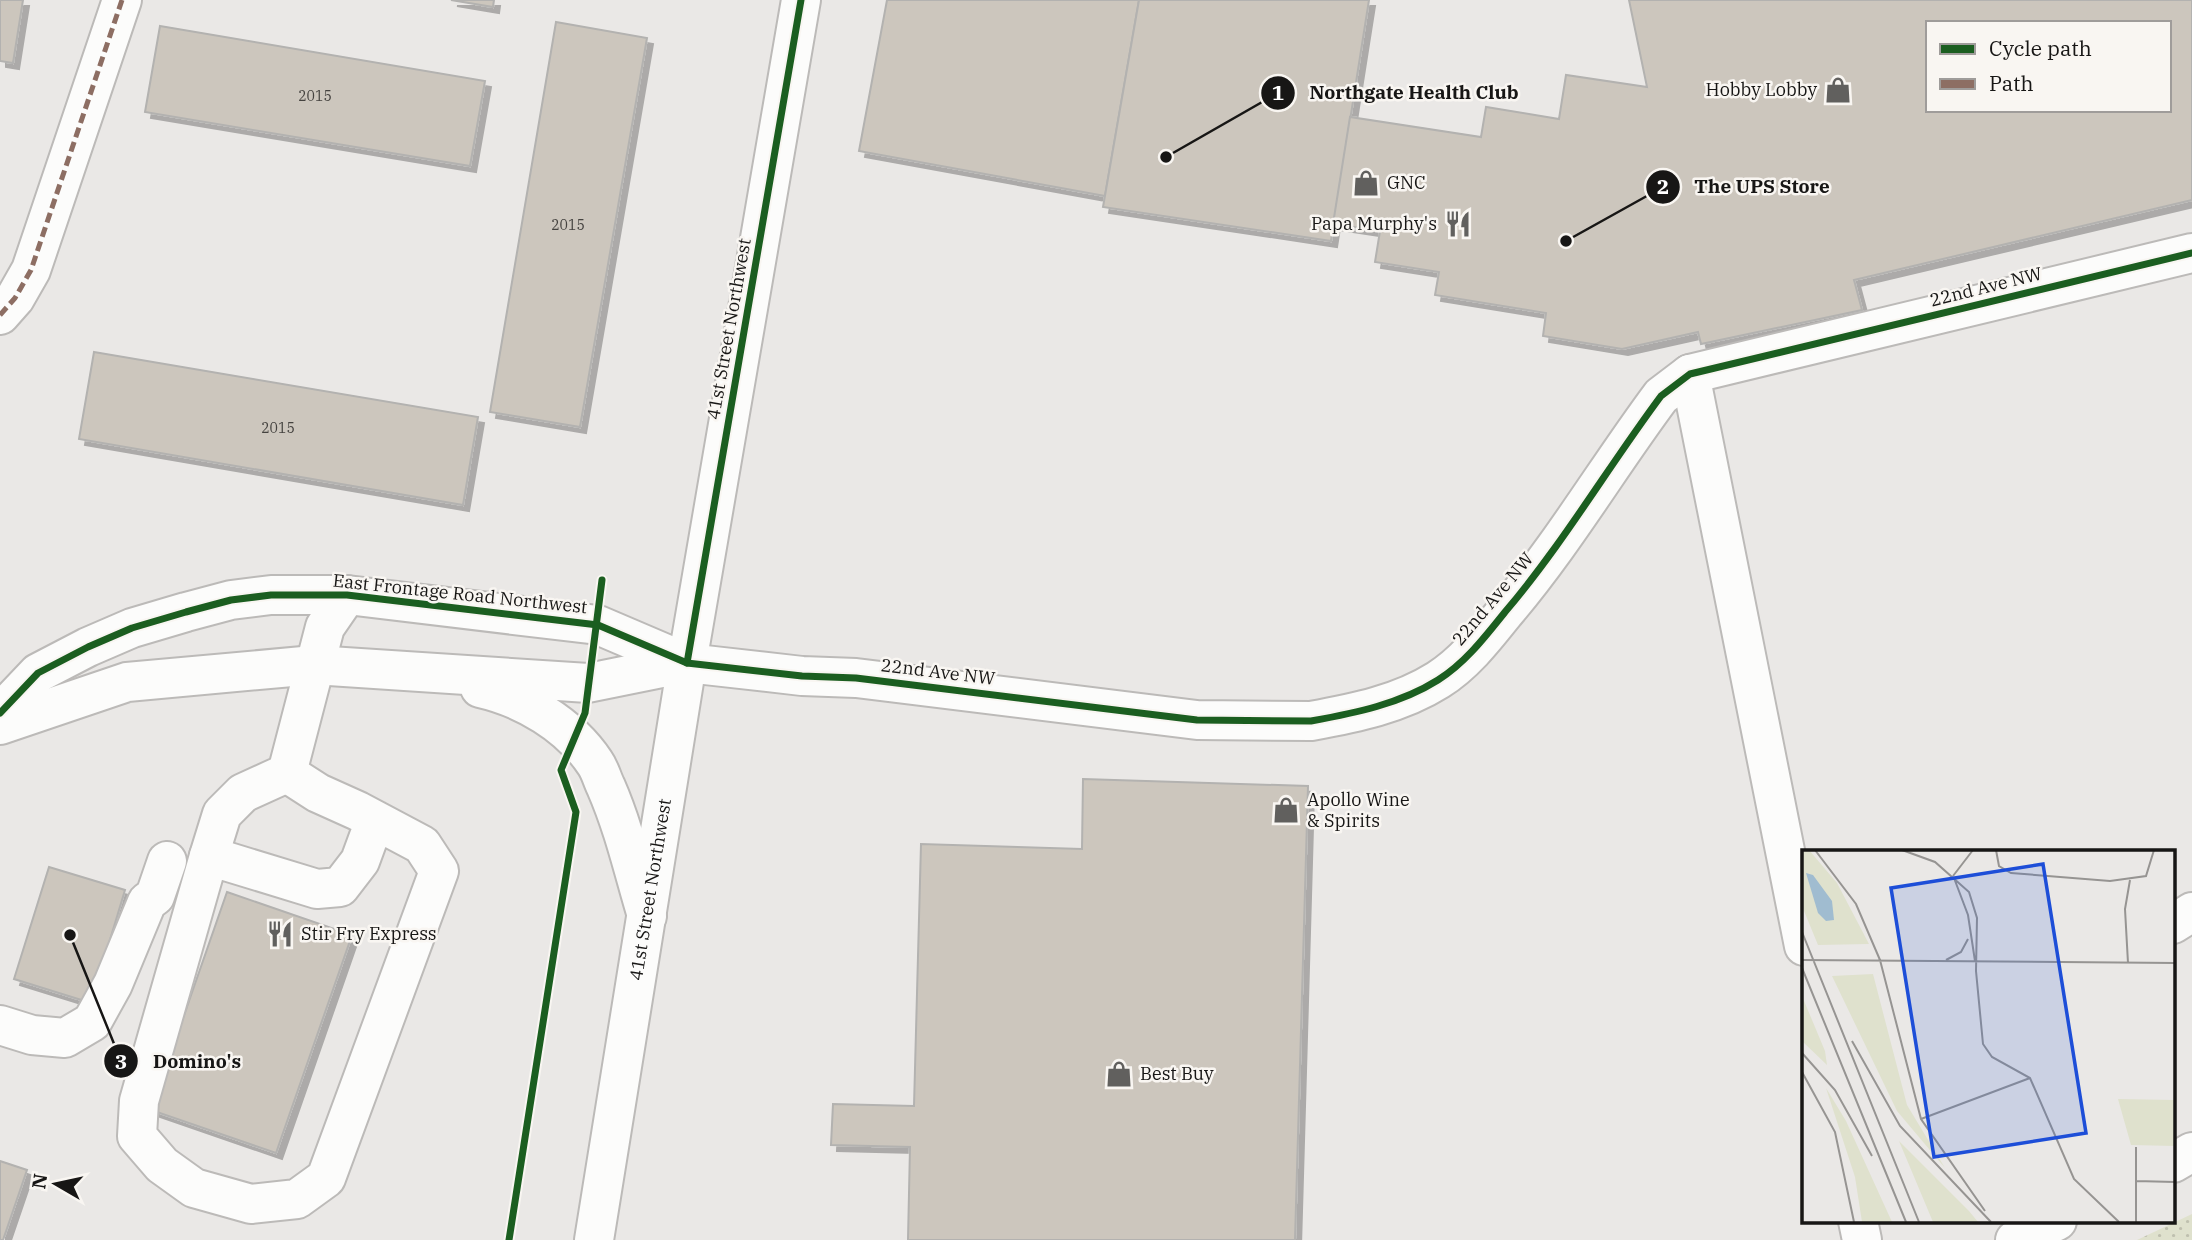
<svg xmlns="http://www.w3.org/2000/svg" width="2192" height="1240" font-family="'IBM Plex Serif',serif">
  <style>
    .grass { fill: url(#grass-dots) }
    .building { fill: #ccc6bd; stroke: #b3b2b0; stroke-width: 2; fill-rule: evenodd; filter: url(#shadow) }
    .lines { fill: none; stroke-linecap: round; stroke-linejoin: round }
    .minor-casing { stroke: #bcbab8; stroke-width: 42 }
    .major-casing { stroke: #bcbab8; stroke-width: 42 }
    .minor { stroke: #fcfcfb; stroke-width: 38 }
    .major { stroke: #fcfcfb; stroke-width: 38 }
    .quiet { stroke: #8d6e63; stroke-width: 5; stroke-dasharray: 10 5; stroke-linecap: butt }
    .cycleway-casing { stroke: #f9f6f2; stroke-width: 11 }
    .cycleway { stroke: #1b5e20; stroke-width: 7 }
    .labels { text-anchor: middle; stroke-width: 5; stroke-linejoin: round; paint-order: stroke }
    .number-label { font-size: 14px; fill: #44423f }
    .poi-label { font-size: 18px; fill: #171615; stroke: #f9f6f2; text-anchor: start }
    .street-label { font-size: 18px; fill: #171615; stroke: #f9f6f2 }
    .inset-road { fill: none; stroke: #969492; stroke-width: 2 }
    .view { fill: #1d4ed8; fill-opacity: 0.15; stroke: #1d4ed8; stroke-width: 3.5 }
    .inset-edge { fill: none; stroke: #171615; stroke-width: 3.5 }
    .leader { fill: none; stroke: #171615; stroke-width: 2.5 }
    .callout-dot { fill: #171615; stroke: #f9f6f2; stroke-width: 2.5 }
    .mark-label { font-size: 21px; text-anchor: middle; font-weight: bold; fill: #fff }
    .callout-label { font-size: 19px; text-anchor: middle; font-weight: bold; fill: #171615; stroke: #f9f6f2; stroke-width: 5; stroke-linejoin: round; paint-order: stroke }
  </style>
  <defs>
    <pattern id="grass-dots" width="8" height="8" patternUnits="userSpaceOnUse" patternTransform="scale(1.75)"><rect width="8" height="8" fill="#dfe1cd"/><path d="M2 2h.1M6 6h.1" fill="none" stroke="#bfc0af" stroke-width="1.8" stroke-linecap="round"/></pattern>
    <filter id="shadow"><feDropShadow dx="6" dy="6" stdDeviation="0" flood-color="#0004"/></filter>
  </defs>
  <rect width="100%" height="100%" fill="#eae8e6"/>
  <path class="grass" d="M2192 1214V1240H2137Z"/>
  <g class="building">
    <path d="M0 0H23L13 63 0 61Z"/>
    <path d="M451 0H494L493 7Z"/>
    <path d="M887 0H1139L1105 196 859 151Z"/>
    <path d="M1139 0H1369L1331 241 1103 207Z"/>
    <path d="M1629 0H2192V200L1854 280 1862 310 1701 344 1698 332 1622 349 1543 336 1546 313 1435 295 1439 272 1375 262 1380 231 1333 224 1350 117 1481 137 1486 107 1559 119 1566 75 1647 87ZM1928 23H2169V110H1928Z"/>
    <path d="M556 22 647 38 580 427 490 412Z"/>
    <path d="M160 26 485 81 470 166 145 112Z"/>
    <path d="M94 352 478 417 463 505 79 439Z"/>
    <path d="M1083 779 1308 786 1295 1240H908L910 1147 831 1145 833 1104 914 1106 921 844 1082 849Z"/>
    <path d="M49 867 125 890 91 1003 14 979Z"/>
    <path d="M227 892 352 935 276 1153 151 1110Z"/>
    <path d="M0 1161 27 1170 3 1240H0Z"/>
  </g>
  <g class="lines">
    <g class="minor-casing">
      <g id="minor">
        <path d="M0 315 15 298 31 270 122 0"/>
        <path d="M1690 374 1804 946"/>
        <path d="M480 688C524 698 569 724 595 763 600 770 602 779 606 787 624 828 634 873 647 916"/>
        <path d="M0 713 38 673 88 647 132 628 186 612 231 600 271 595H347L598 625 687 663 802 676 856 678 1197 720 1311 721C1355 713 1400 704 1438 680 1465 663 1485 637 1505 612 1563 544 1608 467 1661 396L1690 374 2192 253"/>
        <path d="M0 725 127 682 314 665 588 683 687 663"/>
        <path d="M287 773 318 793 358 811 422 845 439 871 326 1178 297 1199 251 1204 194 1188 162 1165 137 1136 139 1101 209 856 317 889 340 887 360 861 375 820"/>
        <path d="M209 856 222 814 243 793 287 773 325 627 347 595"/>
        <path d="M2173 924 2192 912"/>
        <path d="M0 1025 32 1035 65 1038 92 1022 113 984 147 902 155 896 167 861"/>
        <path d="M1858 1221 1862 1240"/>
      </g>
    </g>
    <g class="major-casing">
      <g id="major">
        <path d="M2173 1163 2192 1152"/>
        <path id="s1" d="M594 1240 687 663 801 0"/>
        <path d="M2015 1240 2057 1221"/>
      </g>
    </g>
    <use href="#minor" class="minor"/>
    <use href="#major" class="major"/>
    <path class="quiet" d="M0 315 15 298 31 270 122 0"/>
    <g class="cycleway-casing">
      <g id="cycleway">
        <path d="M687 663 801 0"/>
        <path d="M0 713 38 673 88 647 132 628 186 612 231 600 271 595H347L598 625 687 663 802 676 856 678 1197 720 1311 721C1355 713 1400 704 1438 680 1465 663 1485 637 1505 612 1563 544 1608 467 1661 396L1690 374 2192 253"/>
        <path d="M509 1240 576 812 561 770 585 713 602 580"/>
      </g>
    </g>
    <use href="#cycleway" class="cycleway"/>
  </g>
  <defs>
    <g id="shop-bare" transform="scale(2.1)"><path d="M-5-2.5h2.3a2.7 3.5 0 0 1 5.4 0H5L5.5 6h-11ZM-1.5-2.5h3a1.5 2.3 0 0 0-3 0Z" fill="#61605e" stroke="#f9f6f2" stroke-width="2.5" paint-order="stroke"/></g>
    <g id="restaurant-bare" transform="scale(2.1)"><path d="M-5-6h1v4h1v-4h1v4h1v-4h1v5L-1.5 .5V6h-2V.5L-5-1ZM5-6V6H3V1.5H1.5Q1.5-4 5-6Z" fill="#61605e" stroke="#f9f6f2" stroke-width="2.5" paint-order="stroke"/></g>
  </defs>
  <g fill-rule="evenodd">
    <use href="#shop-bare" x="1838" y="90"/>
    <use href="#shop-bare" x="1366" y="183"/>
    <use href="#restaurant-bare" x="1458" y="224"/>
    <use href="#shop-bare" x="1286" y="810"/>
    <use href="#restaurant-bare" x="280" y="934"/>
    <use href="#shop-bare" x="1119" y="1074"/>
  </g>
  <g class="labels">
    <g class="number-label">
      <text x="315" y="101">2015</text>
      <text x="568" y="230">2015</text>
      <text x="278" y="433">2015</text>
    </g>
    <g class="poi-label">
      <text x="1817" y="96" text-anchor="end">Hobby Lobby</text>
      <text x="1387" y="189">GNC</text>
      <text x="1437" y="230" text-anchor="end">Papa Murphy's</text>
      <text x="1307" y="806">Apollo Wine<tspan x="1307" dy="21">&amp; Spirits</tspan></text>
      <text x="301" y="940">Stir Fry Express</text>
      <text x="1140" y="1080">Best Buy</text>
    </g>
    <g class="street-label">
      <text transform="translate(1986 287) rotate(-14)" y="6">22nd Ave NW</text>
      <text transform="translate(729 329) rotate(-80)" y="6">41st Street Northwest</text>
      <text transform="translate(460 594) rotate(6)" y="6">East Frontage Road Northwest</text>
      <text transform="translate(1493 599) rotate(-50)" y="6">22nd Ave NW</text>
      <text transform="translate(938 672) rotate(7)" y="6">22nd Ave NW</text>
      <text dy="6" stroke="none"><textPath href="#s1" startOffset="355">41st Street Northwest</textPath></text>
    </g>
  </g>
  <g transform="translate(1802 850)">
    <rect width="373" height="373" fill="#eae8e6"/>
    <path d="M0 0H7L35 33 67 94 16 95 0 56ZM71 124 105 255 143 318 95 261 30 126ZM0 146 23 201 25 215 0 191ZM24 238 44 271 90 372H60L53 327ZM316 249 373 250V296L329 295ZM97 291 167 361 176 372H131Z" fill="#dfe1cd"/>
    <path d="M4 23 11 25 30 51 32 70 24 71 16 63Z" fill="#a0bcd0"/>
    <path class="inset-road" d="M13 0 54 54 78 110M100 0 133 12 167 42 175 68 174 121 181 194 190 207 228 228 272 329 317 372M194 0 197 16 209 23 308 31 344 26 352 0M151 26 171 0M152 28 166 65 173 111M0 82 117 372M0 110 373 113M78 110 119 269 183 361M144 110 159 102 166 89M326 113 323 59 328 30M0 118 104 372M50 191 98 276 189 372M0 203 33 240 70 306M0 222 33 282 52 372M119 269 228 228M334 297V372M334 331 373 332"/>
    <path class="view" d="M241 14 284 283 132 307 89 38Z"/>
    <rect width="373" height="373" class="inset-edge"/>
  </g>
  <path class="leader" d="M1166 157L1278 93M1566 241L1663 187M70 935L121 1061"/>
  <g class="callout-dot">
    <circle cx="1166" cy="157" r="7"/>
    <circle cx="1566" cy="241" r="7"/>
    <circle cx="70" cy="935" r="7"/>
    <circle cx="1278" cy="93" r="18"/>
    <circle cx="1663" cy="187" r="18"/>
    <circle cx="121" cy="1061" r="18"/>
  </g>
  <g class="mark-label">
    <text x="1278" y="100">1</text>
    <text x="1663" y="194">2</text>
    <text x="121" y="1069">3</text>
  </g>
  <g class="callout-label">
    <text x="1414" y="99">Northgate Health Club</text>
    <text x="1762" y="193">The UPS Store</text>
    <text x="197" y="1068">Domino's</text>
  </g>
  <rect x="1926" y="21" width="245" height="91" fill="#f9f6f2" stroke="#9f9c9a" stroke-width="2"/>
  <rect x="1940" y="44" width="35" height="10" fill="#1b5e20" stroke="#9f9c9a" stroke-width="2"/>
  <text x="1989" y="56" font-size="21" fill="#171615">Cycle path</text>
  <rect x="1940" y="79" width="35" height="10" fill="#8d6e63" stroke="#9f9c9a" stroke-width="2"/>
  <text x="1989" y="91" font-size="21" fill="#171615">Path</text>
  <g transform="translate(56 1184) rotate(279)" stroke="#f9f6f2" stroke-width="5" paint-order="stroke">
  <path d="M0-5L12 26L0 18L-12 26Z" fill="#171615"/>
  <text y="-10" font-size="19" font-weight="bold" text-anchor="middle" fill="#171615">N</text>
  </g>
</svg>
